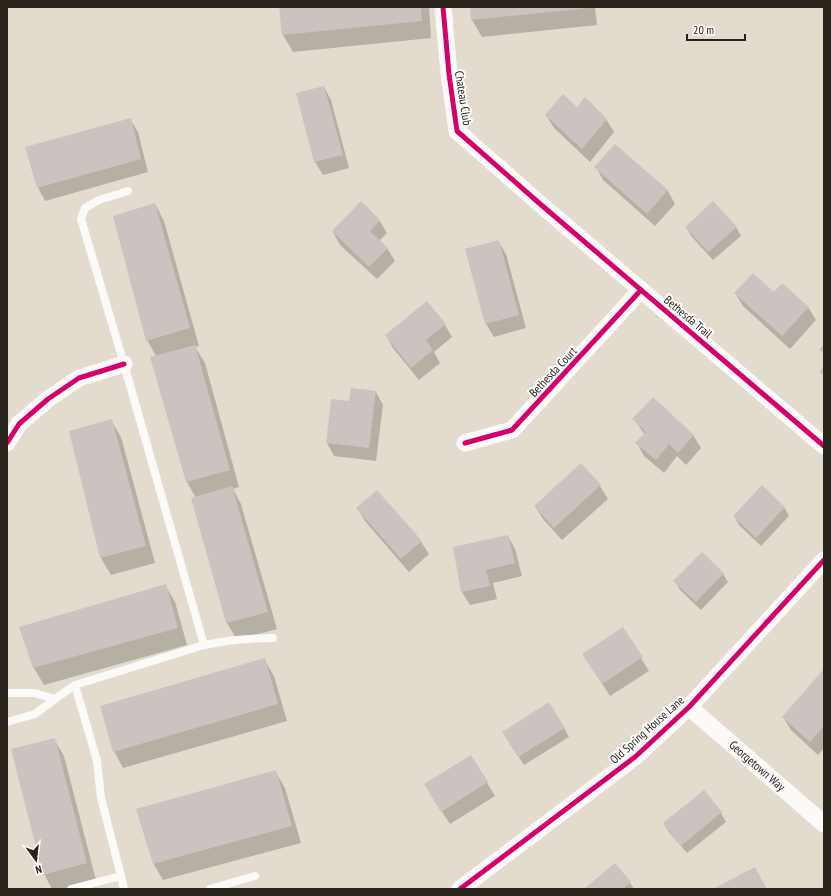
<svg xmlns="http://www.w3.org/2000/svg" width="831" height="896" font-family="'PT Sans Narrow',sans-serif">
  <style>
    .shadow { fill: #0003 }
    .building { fill: #ccc3c0 }
    .lines { fill: none; stroke-linecap: round; stroke-linejoin: round }
    .service { stroke: #fbfaf8; stroke-width: 8 }
    .minor { stroke: #fbfaf8; stroke-width: 17 }
    .cycleway-casing { stroke: #fff; stroke-width: 8 }
    .cycleway { stroke: #d6006c; stroke-width: 5 }
    .labels { text-anchor: middle; stroke-width: 4; stroke-linejoin: round; paint-order: stroke }
    .street-label { font-size: 12px; fill: #29241b; stroke: #fff }
  </style>
  <rect width="100%" height="100%" fill="#e3dbce"/>
  <g class="shadow">
    <path d="M280 7H429L431 38 293 52 283 35Z"/>
    <path d="M471 7H595L597 25 482 37 472 20Z"/>
    <path d="M324 87 331 100 349 168 323 175 315 162 297 94Z"/>
    <path d="M577 108 606 119 614 132 590 162 554 128 546 115Z"/>
    <path d="M130 119 138 132 148 172 45 201 38 188Z"/>
    <path d="M615 145 668 191 675 204 655 226 603 180 596 167Z"/>
    <path d="M155 204 164 221 199 346 195 347 205 363 239 487 233 489 241 504 277 629 237 640 227 623 196 498 187 482 156 356 147 340Z"/>
    <path d="M379 220 387 233 379 241 387 248 395 261 377 279 340 245 333 232Z"/>
    <path d="M686 227H736L741 236 713 260 691 236Z"/>
    <path d="M498 241 506 254 526 328 494 337 486 324 466 249Z"/>
    <path d="M735 293H774L808 307 816 320 790 349 743 306Z"/>
    <path d="M445 325 452 337 434 352 440 363 419 380 393 348 386 335Z"/>
    <path d="M376 392 383 405 376 461 334 456 327 443 350 402Z"/>
    <path d="M634 419 693 435 701 448 686 465 677 456 664 473 644 456 637 443 645 435Z"/>
    <path d="M111 420 121 437 155 563 111 575 101 558 71 432Z"/>
    <path d="M581 465 600 486 608 499 562 540 543 519 535 506Z"/>
    <path d="M784 507 789 516 761 546 739 525 734 516Z"/>
    <path d="M358 509 421 542 429 554 409 572 365 521Z"/>
    <path d="M508 536 515 549 522 576 493 583 497 599 470 605 462 592 454 548Z"/>
    <path d="M723 574 728 582 701 610 680 590 675 581Z"/>
    <path d="M165 585 175 602 187 645 44 685 34 668 20 628Z"/>
    <path d="M623 629 649 671 610 696 583 654Z"/>
    <path d="M264 659 274 676 287 721 123 768 114 751Z"/>
    <path d="M824 671V748L818 755 791 730 783 717Z"/>
    <path d="M564 728 569 737 524 765 508 740Z"/>
    <path d="M54 739 64 756 96 880 63 889H52L44 874Z"/>
    <path d="M471 756 495 796 450 824 433 798Z"/>
    <path d="M275 771 285 788 301 843 163 880 153 863Z"/>
    <path d="M704 791 721 813 726 822 687 853 669 832 664 824Z"/>
    <path d="M614 864 630 883 634 889H586Z"/>
  </g>
  <g class="building">
    <path d="M279 7H421L422 21 282 35Z"/>
    <path d="M470 7H589L590 8 471 20Z"/>
    <path d="M324 86 343 155 314 162 296 93Z"/>
    <path d="M563 94 577 107 585 97 607 119 582 149 545 115Z"/>
    <path d="M131 118 141 159 37 188 25 147Z"/>
    <path d="M615 144 668 190 647 214 594 167Z"/>
    <path d="M361 201 380 220 370 231 388 248 369 267 332 231Z"/>
    <path d="M713 201 737 227 708 252 685 227Z"/>
    <path d="M155 203 190 328 146 341 113 216Z"/>
    <path d="M499 240 519 315 485 324 465 249Z"/>
    <path d="M753 273 774 292 782 283 809 307 782 336 734 293Z"/>
    <path d="M427 301 446 324 426 340 433 350 411 368 385 335Z"/>
    <path d="M824 343V353L819 350Z"/>
    <path d="M195 345 230 470 186 482 150 357Z"/>
    <path d="M824 366V376L819 372Z"/>
    <path d="M351 388 376 391 369 448 326 443 331 399 349 401Z"/>
    <path d="M653 397 694 435 678 453 669 444 656 460 635 443 646 432 632 419Z"/>
    <path d="M112 419 146 546 100 558 69 431Z"/>
    <path d="M581 463 601 485 554 528 534 506Z"/>
    <path d="M762 485 785 507 756 538 733 516Z"/>
    <path d="M232 486 268 612 226 623 191 498Z"/>
    <path d="M377 490 422 541 401 559 356 508Z"/>
    <path d="M508 535 515 563 486 570 490 586 461 592 453 547Z"/>
    <path d="M702 552 724 573 696 602 673 581Z"/>
    <path d="M166 584 178 628 33 668 19 627Z"/>
    <path d="M623 627 643 657 602 684 582 654Z"/>
    <path d="M265 658 278 704 113 752 100 706Z"/>
    <path d="M824 669V726L810 742 782 717Z"/>
    <path d="M549 702 565 728 518 757 502 732Z"/>
    <path d="M55 738 87 863 43 875 11 749Z"/>
    <path d="M471 755 488 782 441 812 424 784Z"/>
    <path d="M276 770 292 826 153 864 136 809Z"/>
    <path d="M704 790 722 812 681 846 663 823Z"/>
    <path d="M615 863 631 882 623 889H584Z"/>
    <path d="M755 867 767 889H713Z"/>
  </g>
  <g class="lines">
    <g class="service">
      <path d="M128 191 99 200 85 208 81 219 124 364 204 645"/>
      <path d="M75 685 97 761 101 798 121 876"/>
      <path d="M7 693H34L55 699 35 714 7 722"/>
      <path d="M55 699 75 685 204 645C227 640 249 638 273 638"/>
      <path d="M71 889 121 876 124 889"/>
      <path d="M210 889 255 876"/>
    </g>
    <g class="minor">
      <path d="M443 7 449 74 457 131 539 203 824 446"/>
      <path d="M7 443 19 424 48 399 79 378 124 364"/>
      <path d="M465 443 512 430 641 290"/>
      <path id="s1" d="M689 707 824 824"/>
      <path d="M460 889 635 757 689 707 824 560"/>
    </g>
    <g class="cycleway-casing">
      <g id="cycleway">
        <path d="M443 7 449 74 457 131 539 203 824 446"/>
        <path d="M7 443 19 424 48 399 79 378 124 364"/>
        <path d="M465 443 512 430 641 290"/>
        <path d="M460 889 635 757 689 707 824 560"/>
      </g>
    </g>
    <use href="#cycleway" class="cycleway"/>
  </g>
  <g class="labels">
    <g class="street-label">
      <text transform="translate(463 98) rotate(81)" y="4">Chateau Club</text>
      <text transform="translate(688 317) rotate(40)" y="4">Bethesda Trail</text>
      <text transform="translate(553 372) rotate(-47)" y="4">Bethesda Court</text>
      <text transform="translate(647 730) rotate(-42)" y="4">Old Spring House Lane</text>
      <text dy="4" stroke="none"><textPath href="#s1" startOffset="90">Georgetown Way</textPath></text>
    </g>
  </g>
  <rect width="831" height="896" fill="none" stroke="#29241b" stroke-width="16"/>
  <g transform="translate(36 860) rotate(165)" stroke="#ffffff" stroke-width="3" paint-order="stroke">
  <path d="M0-3L7 15L0 10L-7 15Z" fill="#29241b"/>
  <text y="-6" font-size="11" font-weight="bold" text-anchor="middle" fill="#29241b">N</text>
  </g>
  <path d="M687 34v6h58v-6" fill="none" stroke="#29241b" stroke-width="2"/>
  <text x="693" y="34" font-size="12" fill="#29241b" stroke="#ffffff" stroke-width="3" paint-order="stroke">20 m</text>
</svg>
